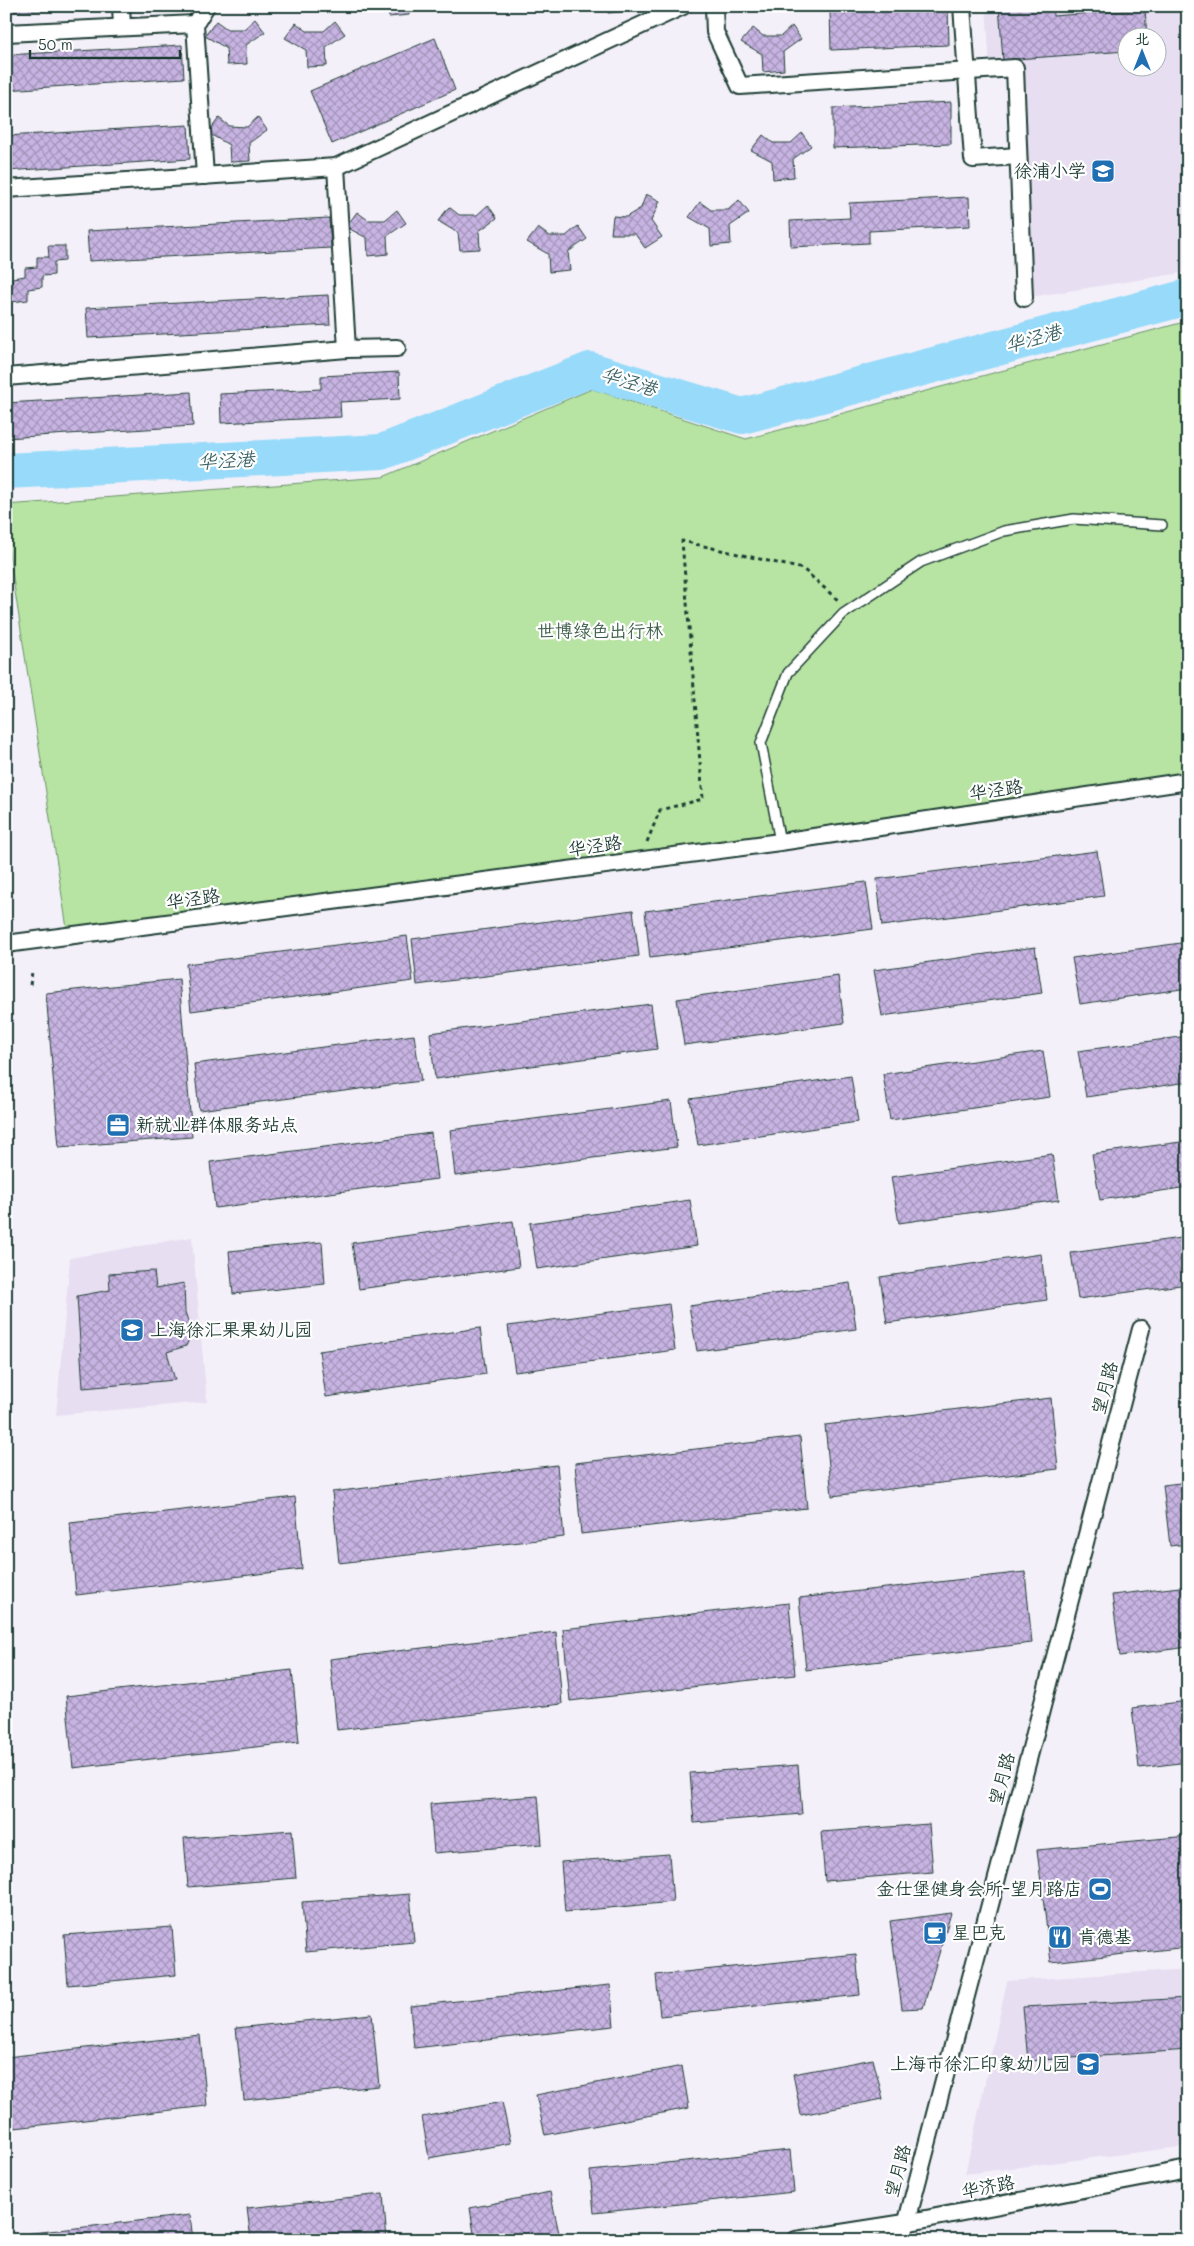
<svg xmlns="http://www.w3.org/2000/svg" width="1194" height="2246" font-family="Mali,'LXGW WenKai TC',sans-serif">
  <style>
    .built { fill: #e7def2; fill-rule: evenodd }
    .park { fill: #b7e4a2; stroke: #6b906b }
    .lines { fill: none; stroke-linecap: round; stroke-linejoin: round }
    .river { stroke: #97daf9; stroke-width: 36 }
    .building { fill: url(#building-cross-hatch); stroke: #1f3d34 }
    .lane-casing { stroke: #1f3d34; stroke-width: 12 }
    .street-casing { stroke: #1f3d34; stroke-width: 20 }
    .path { stroke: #1f3d34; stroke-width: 3; stroke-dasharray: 4 4; stroke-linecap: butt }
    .lane { stroke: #fff; stroke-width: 9 }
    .street { stroke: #fff; stroke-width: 16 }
    .labels { text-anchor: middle; stroke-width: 4.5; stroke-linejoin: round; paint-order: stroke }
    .poi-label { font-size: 18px; fill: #1f3d34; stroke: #fff; text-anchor: start }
    .park-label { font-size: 18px; fill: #3d5e4a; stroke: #fff }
    .street-label { font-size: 18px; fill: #1f3d34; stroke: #fff }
    .water-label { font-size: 19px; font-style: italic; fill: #3d6465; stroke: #fff }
  </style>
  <defs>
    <pattern id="building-cross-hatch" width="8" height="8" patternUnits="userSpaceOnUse" patternTransform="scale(1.25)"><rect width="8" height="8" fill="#c8b4e3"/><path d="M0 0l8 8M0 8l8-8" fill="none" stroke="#a294b9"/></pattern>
  </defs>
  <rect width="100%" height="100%" fill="#f4f0f9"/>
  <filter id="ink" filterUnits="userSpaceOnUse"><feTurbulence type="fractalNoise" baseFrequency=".02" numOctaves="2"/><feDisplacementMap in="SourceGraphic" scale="10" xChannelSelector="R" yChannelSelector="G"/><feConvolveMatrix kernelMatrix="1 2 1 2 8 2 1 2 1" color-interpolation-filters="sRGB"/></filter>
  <g filter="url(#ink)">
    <g class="built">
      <path d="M986 6H1188V272L1024 298 1015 68 990 70ZM1126 38H1156V68H1126Z"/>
      <path d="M192 1237 207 1402 56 1415 70 1258Z"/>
      <path d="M1188 1969V2146L965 2174 1007 1981Z"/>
    </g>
    <path class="park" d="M1188 321V776L68 935 6 533V505L383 477 592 389 746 439Z"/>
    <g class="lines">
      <path class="river" d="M6 471 382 452 590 370 742 416 1188 297"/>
    </g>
    <g class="building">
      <path d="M6 6H108V8L6 12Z"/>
      <path d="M388 6H409V15L389 17Z"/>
      <path d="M607 6H627L628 11 608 13Z"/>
      <path d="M904 6H948L949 45 831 50 830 10Z"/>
      <path d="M999 6H1052L1053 16 1145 9 1147 38H1126V51L1003 60Z"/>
      <path d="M255 19 265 32 246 45 247 64 227 65 226 48 205 36 216 21 227 29H244Z"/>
      <path d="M335 21 345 34 326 47 327 66 307 67 306 50 285 38 296 23 307 31H324Z"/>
      <path d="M792 26 801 39 783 52 784 70 763 72 762 54 741 42 753 28 763 36H781Z"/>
      <path d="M435 38 455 90 332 144 310 91Z"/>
      <path d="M182 45 184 78 6 90V55Z"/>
      <path d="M951 102V144L833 148V108Z"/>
      <path d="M258 117 267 130 249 143 250 161 230 162 229 145 208 133 219 118 229 126 247 127Z"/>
      <path d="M188 125 190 159 6 171V136Z"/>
      <path d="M802 133 811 146 793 159 794 177 773 179 772 161 751 150 763 135 773 143H791Z"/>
      <path d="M646 194 660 201 651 221 662 237 645 248 635 234H611L613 216 626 217 641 208Z"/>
      <path d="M969 197 970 226 869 231V243L791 247 790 221 850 218 849 203Z"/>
      <path d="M739 200 749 213 730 226 731 244 711 246 710 229 689 217 700 202 711 210H728Z"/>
      <path d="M488 205 497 218 479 231 480 249 460 250 458 233 438 221 449 207 459 215H477Z"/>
      <path d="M397 210 406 223 387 236 388 254 368 256 367 238 346 227 357 212 368 220H385Z"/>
      <path d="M329 218 331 248 89 261 87 231Z"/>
      <path d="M578 226 587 239 568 252 570 270 549 272 548 254 527 242 538 228 549 236H566Z"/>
      <path d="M48 246H65V261L54 262V275L42 276V287L28 289V300L11 302V314H6V289H12V278L25 276V268L37 267V257H49Z"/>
      <path d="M328 295 330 325 88 338 86 308Z"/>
      <path d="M399 372 400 399 340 402 341 417 221 423 220 394 321 389V376Z"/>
      <path d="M191 392 193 426 6 438V403Z"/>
      <path d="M1097 851 1104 896 882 926 877 879Z"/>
      <path d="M866 882 873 929 650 958 645 911Z"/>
      <path d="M633 910 639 956 417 985 412 939Z"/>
      <path d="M407 936 413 981 191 1011 186 964Z"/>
      <path d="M1188 942V988L1080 1004 1072 958Z"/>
      <path d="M1035 947 1042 993 882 1016 874 970Z"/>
      <path d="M838 976 844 1023 684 1045 677 999Z"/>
      <path d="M179 979 192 1137 59 1147 46 993Z"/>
      <path d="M651 1004 657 1049 435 1079 430 1033Z"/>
      <path d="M414 1035 421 1081 199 1110 194 1064Z"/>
      <path d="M1188 1036V1082L1086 1097 1078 1051Z"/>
      <path d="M1043 1051 1050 1097 890 1120 883 1074Z"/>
      <path d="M851 1076 858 1122 698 1145 690 1099Z"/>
      <path d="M671 1101 677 1147 455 1176 450 1130Z"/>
      <path d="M431 1133 437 1179 215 1208 210 1162Z"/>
      <path d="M1188 1141V1187L1100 1200 1092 1154Z"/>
      <path d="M1052 1154 1059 1200 899 1223 891 1177Z"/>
      <path d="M690 1200 697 1246 537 1269 530 1223Z"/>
      <path d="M513 1221 519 1267 359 1289 352 1243Z"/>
      <path d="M1188 1237V1284L1078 1299 1071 1253Z"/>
      <path d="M322 1242 325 1284 233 1294 229 1251Z"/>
      <path d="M1041 1254 1047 1300 887 1323 880 1277Z"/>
      <path d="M154 1271 156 1288 184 1283 185 1312 192 1333 186 1346 167 1352 175 1380 83 1388 77 1296 110 1290 109 1274Z"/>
      <path d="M850 1283 856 1329 697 1351 689 1306Z"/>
      <path d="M669 1304 675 1350 515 1372 508 1326Z"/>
      <path d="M480 1328 486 1374 326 1397 319 1351Z"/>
      <path d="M1051 1398 1058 1469 832 1496 825 1425Z"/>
      <path d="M800 1437 807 1508 581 1534 575 1463Z"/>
      <path d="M557 1465 564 1537 339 1563 332 1492Z"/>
      <path d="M1188 1482V1544L1170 1546 1163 1485Z"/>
      <path d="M295 1497 302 1569 76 1595 70 1523Z"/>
      <path d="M1025 1572 1032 1643 806 1670 799 1598Z"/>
      <path d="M1188 1586V1647L1120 1656 1112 1595Z"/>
      <path d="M789 1603 795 1675 570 1701 563 1629Z"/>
      <path d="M556 1632 562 1704 337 1730 330 1659Z"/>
      <path d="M292 1670 299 1742 73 1768 66 1696Z"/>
      <path d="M1188 1701V1762L1139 1768 1132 1708Z"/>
      <path d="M798 1765 802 1814 694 1823 690 1773Z"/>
      <path d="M538 1796 542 1844 434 1853 430 1804Z"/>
      <path d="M929 1824 933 1872 825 1881 821 1832Z"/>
      <path d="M292 1830 296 1878 188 1887 184 1838Z"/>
      <path d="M1188 1836V1947L1051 1962 1037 1850Z"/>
      <path d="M669 1854 673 1902 565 1912 561 1862Z"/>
      <path d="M410 1894 414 1942 306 1952 302 1902Z"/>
      <path d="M951 1913 923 2008 902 2009 890 1921Z"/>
      <path d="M172 1927 176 1975 68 1985 64 1935Z"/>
      <path d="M856 1954 860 1995 660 2016 656 1975Z"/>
      <path d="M610 1985 614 2026 414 2048 410 2006Z"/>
      <path d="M1188 1998V2050L1028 2061 1023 2007Z"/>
      <path d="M372 2014 379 2086 244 2100 236 2028Z"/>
      <path d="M200 2035 207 2106 6 2129V2057Z"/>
      <path d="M873 2059 883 2099 801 2115 793 2074Z"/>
      <path d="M682 2066 689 2108 545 2135 536 2095Z"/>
      <path d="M502 2102 511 2143 429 2158 422 2117Z"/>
      <path d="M790 2150 794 2192 594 2213 590 2171Z"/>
      <path d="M550 2192 559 2233 525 2240H475L470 2208Z"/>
      <path d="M383 2194 387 2240H251L247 2208Z"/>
      <path d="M190 2215 193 2240H6V2236Z"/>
    </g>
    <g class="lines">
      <g class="lane-casing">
        <path id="lane" d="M780 842 761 743 788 673 843 614 921 562 1004 531 1074 519 1162 525"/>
      </g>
      <g class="street-casing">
        <g id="street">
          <path d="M121 6 122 26"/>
          <path d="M714 6 715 32 740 86 1015 68 1024 298"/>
          <path d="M962 6 973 159 1018 156"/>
          <path d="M6 33 195 24"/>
          <path d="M336 167 347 349"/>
          <path d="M205 176 195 24 206 6"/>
          <path d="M6 189 336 167 683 6"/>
          <path d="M6 377 347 349 397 348"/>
          <path d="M6 944 780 842 1188 781"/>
          <path d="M796 2240 905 2223 1188 2169"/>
          <path d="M902 2240 1141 1329"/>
        </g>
      </g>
      <g class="path">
        <path d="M647 842 660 810 703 799 682 541 803 569 839 601"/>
        <path d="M30 985 32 972"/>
      </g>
      <use href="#lane" class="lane"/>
      <use href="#street" class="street"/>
    </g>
  </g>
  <defs>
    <g id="school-square" transform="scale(1.25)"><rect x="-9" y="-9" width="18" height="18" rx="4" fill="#1f6fb2" stroke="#fff"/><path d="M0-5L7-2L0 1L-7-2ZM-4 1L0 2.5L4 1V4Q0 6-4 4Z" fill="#fff"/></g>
    <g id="office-square" transform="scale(1.25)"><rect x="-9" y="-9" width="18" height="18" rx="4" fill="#1f6fb2" stroke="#fff"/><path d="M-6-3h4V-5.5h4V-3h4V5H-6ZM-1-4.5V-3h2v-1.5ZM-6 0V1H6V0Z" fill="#fff"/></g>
    <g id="stadium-square" transform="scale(1.25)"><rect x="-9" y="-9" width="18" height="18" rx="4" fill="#1f6fb2" stroke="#fff"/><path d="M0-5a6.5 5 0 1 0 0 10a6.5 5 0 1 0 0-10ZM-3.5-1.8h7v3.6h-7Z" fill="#fff"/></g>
    <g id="cafe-square" transform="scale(1.25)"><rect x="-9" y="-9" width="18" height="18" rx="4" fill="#1f6fb2" stroke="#fff"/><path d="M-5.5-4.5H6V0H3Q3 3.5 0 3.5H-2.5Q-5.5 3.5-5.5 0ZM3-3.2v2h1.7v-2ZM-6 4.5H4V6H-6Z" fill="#fff"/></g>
    <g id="restaurant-square" transform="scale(1.25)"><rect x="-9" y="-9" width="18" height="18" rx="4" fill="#1f6fb2" stroke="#fff"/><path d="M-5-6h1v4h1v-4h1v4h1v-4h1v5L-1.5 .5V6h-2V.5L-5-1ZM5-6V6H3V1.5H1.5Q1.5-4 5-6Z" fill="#fff"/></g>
  </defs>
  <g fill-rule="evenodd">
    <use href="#school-square" x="1103" y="171"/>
    <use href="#office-square" x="118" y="1125"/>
    <use href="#school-square" x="132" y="1330"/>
    <use href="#stadium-square" x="1100" y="1889"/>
    <use href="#cafe-square" x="935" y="1933"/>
    <use href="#restaurant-square" x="1060" y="1937"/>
    <use href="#school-square" x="1088" y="2064"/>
  </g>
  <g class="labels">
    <g class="poi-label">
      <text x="1086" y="177" text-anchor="end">徐浦小学</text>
      <text x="136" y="1131">新就业群体服务站点</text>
      <text x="150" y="1336">上海徐汇果果幼儿园</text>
      <text x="1082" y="1895" text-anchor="end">金仕堡健身会所-望月路店</text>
      <text x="952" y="1939">星巴克</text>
      <text x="1078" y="1943">肯德基</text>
      <text x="1070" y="2070" text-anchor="end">上海市徐汇印象幼儿园</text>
    </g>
    <g class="park-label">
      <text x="600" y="637">世博绿色出行林</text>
    </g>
    <g class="street-label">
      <text transform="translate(996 790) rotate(-8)" y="6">华泾路</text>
      <text transform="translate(595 846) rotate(-8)" y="6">华泾路</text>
      <text transform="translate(193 899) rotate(-8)" y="6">华泾路</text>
      <text transform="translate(1105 1388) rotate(-75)" y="6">望月路</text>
      <text transform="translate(1002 1779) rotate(-75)" y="6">望月路</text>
      <text transform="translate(898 2171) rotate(-75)" y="6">望月路</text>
      <text transform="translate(988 2187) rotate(-11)" y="6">华济路</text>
    </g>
    <g class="water-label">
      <text transform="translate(1033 338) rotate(-15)" y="7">华泾港</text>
      <text transform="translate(629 381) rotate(17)" y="7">华泾港</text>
      <text transform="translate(226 460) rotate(-3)" y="7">华泾港</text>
    </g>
  </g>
  <rect width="1194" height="2246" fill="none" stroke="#fff" stroke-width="25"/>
  <rect x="12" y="12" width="1169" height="2221" fill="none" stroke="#1f3d34" stroke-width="2" filter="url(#ink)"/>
  <g transform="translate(1142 52)"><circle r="24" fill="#ffffff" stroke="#a5b1ae"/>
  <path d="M0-4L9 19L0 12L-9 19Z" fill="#1f6fb2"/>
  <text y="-8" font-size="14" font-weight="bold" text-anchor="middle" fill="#1f3d34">北</text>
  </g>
  <path d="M30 50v8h150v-8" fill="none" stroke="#1f3d34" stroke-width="2.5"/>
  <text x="38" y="50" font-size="15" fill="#1f3d34" stroke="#ffffff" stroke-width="4" paint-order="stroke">50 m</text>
</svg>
